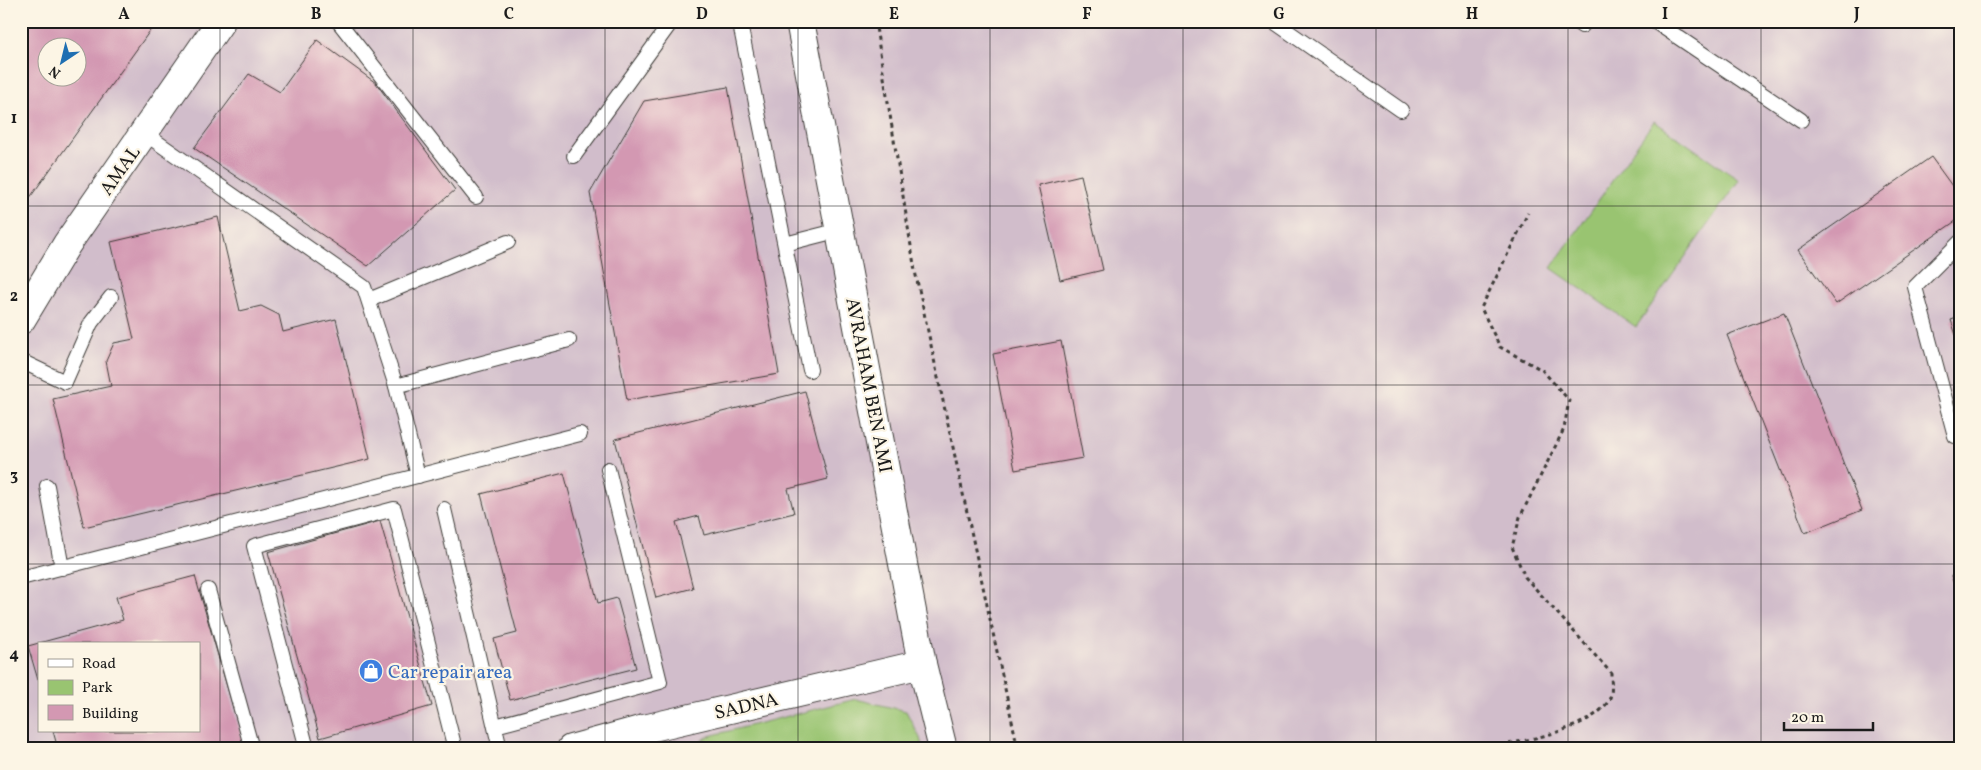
<svg xmlns="http://www.w3.org/2000/svg" width="1981" height="770" font-family="Vollkorn,serif">
  <style>
    .industrial { fill: #d1bdcb; fill-rule: evenodd }
    .green { fill: #99c471; stroke: #5a7046 }
    .building { fill: #d398b2; fill-rule: evenodd }
    .lines { fill: none; stroke-linecap: round; stroke-linejoin: round }
    .service-casing { stroke: #3d3b37; stroke-width: 16 }
    .minor-casing { stroke: #3d3b37; stroke-width: 30 }
    .path { stroke: #3d3b37; stroke-width: 3; stroke-dasharray: 4 4; stroke-linecap: butt }
    .service { stroke: #fff; stroke-width: 14 }
    .minor { stroke: #fff; stroke-width: 28 }
    .grid { fill: none; stroke: #1c1c1c; stroke-width: 1; stroke-opacity: 0.55 }
    .labels { text-anchor: middle; stroke-width: 4.5; stroke-linejoin: round; paint-order: stroke }
    .street-label { font-size: 19px; fill: #1c1c1c; stroke: #fcf5e5 }
    .shop-label { font-size: 19px; fill: #366cbe; stroke: #fcf5e5; text-anchor: start }
    .neatline { fill: none; stroke: #1c1c1c; stroke-width: 2 }
    .grid-label { font-size: 16px; text-anchor: middle; font-weight: bold; fill: #1c1c1c }
  </style>
  <rect width="100%" height="100%" fill="#fcf5e5"/>
  <filter id="ink" filterUnits="userSpaceOnUse"><feTurbulence type="fractalNoise" baseFrequency=".02" numOctaves="2"/><feDisplacementMap in="SourceGraphic" scale="10" xChannelSelector="R" yChannelSelector="G"/><feConvolveMatrix kernelMatrix="1 2 1 2 8 2 1 2 1" color-interpolation-filters="sRGB"/></filter>
  <filter id="wash" filterUnits="userSpaceOnUse"><feTurbulence type="fractalNoise" baseFrequency=".0096" numOctaves="4" result="noise"/><feDisplacementMap in="SourceGraphic" scale="20" xChannelSelector="R" yChannelSelector="G"/><feGaussianBlur stdDeviation="1.12" result="paint"/><feColorMatrix in="noise" values="0 0 0 0 0 0 0 0 0 0 0 0 0 0 0 0 0 1.4 0 .05"/><feComposite in="paint" operator="in"/></filter>
  <g filter="url(#wash)">
    <rect width="100%" height="100%" fill="#f6e9d1"/>
    <path class="industrial" d="M21 21H1960V749H21ZM48 48H78V78H48ZM39 644H199V731H39Z"/>
    <g class="green">
      <path d="M1654 121 1739 180 1636 327 1551 268Z"/>
      <path d="M856 699 906 711 920 738 923 749H694L695 745 709 736Z"/>
    </g>
    <g id="blocks">
      <g class="building">
        <path d="M21 21H157L21 210ZM48 48H78V78H48Z"/>
        <path d="M317 40 376 83 455 190 368 266 194 148 249 74 280 92Z"/>
        <path d="M728 87 779 374 627 400 590 193 644 101Z"/>
        <path d="M1931 157 1960 197V218L1836 304 1798 250Z"/>
        <path d="M1081 175 1103 270 1060 280 1038 185Z"/>
        <path d="M218 217 240 311 261 306 279 315 283 332 336 319 370 459 84 527 53 399 111 386 106 361 114 343 134 339 111 242Z"/>
        <path d="M1784 313 1862 510 1805 533 1727 335Z"/>
        <path d="M1960 317V344H1959L1951 320Z"/>
        <path d="M1061 341 1083 458 1015 470 993 354Z"/>
        <path d="M805 391 828 479 788 489 794 513 704 535 699 516 676 522 693 588 656 598 615 439Z"/>
        <path d="M564 473 598 603 617 598 636 668 510 700 494 639 517 633 481 494Z"/>
        <path d="M380 521 432 706 320 738 268 552Z"/>
        <path d="M1960 573V600L1951 576Z"/>
        <path d="M195 576 245 749H58L53 731H199V644H39L38 680 28 646 123 620 116 597Z"/>
      </g>
    </g>
  </g>
  <g filter="url(#ink)">
    <use href="#blocks" fill-opacity="0" stroke="#3d3b37" stroke-width="1"/>
    <g class="lines">
      <g class="service-casing">
        <g id="service">
          <path d="M338 21 476 197"/>
          <path d="M1273 21 1401 110"/>
          <path d="M1575 21 1582 26 1586 21"/>
          <path d="M1654 21 1801 120"/>
          <path d="M741 29 810 370"/>
          <path d="M144 133 364 287 396 386 418 476"/>
          <path d="M574 156 672 21"/>
          <path d="M785 244 840 230"/>
          <path d="M369 300 508 242"/>
          <path d="M21 361 65 382 91 323 111 297"/>
          <path d="M396 386 569 340"/>
          <path d="M1955 436 1915 287 1960 242"/>
          <path d="M47 486 62 568"/>
          <path d="M444 509 500 749"/>
          <path d="M21 578 580 434"/>
          <path d="M208 590 252 749"/>
          <path d="M495 726 660 682 608 469"/>
          <path d="M307 749 254 546 394 509 455 749"/>
        </g>
      </g>
      <g class="minor-casing">
        <g id="minor">
          <path d="M800 21 922 664 943 749"/>
          <path d="M21 320 67 244 221 21"/>
          <path d="M571 749 644 729 922 664"/>
        </g>
      </g>
      <g class="path">
        <path d="M875 21 915 271 1018 749"/>
        <path d="M1486 749C1521 740 1590 732 1609 700 1613 693 1611 681 1611 673L1525 577 1512 547 1520 517 1564 429 1569 400 1542 370 1500 347 1481 308 1528 213"/>
      </g>
      <use href="#service" class="service"/>
      <use href="#minor" class="minor"/>
    </g>
  </g>
  <path class="grid" d="M220 21V749M413 21V749M605 21V749M798 21V749M990 21V749M1183 21V749M1376 21V749M1568 21V749M1761 21V749M21 206H1960M21 385H1960M21 564H1960"/>
  <defs>
    <g id="shop-disc" transform="scale(1.25)"><circle r="9.5" fill="#3f7fe0" stroke="#fcf5e5"/><path d="M-5-2.5h2.3a2.7 3.5 0 0 1 5.4 0H5L5.5 6h-11ZM-1.5-2.5h3a1.5 2.3 0 0 0-3 0Z" fill="#fff"/></g>
  </defs>
  <g fill-rule="evenodd">
    <use href="#shop-disc" x="371" y="671"/>
  </g>
  <g class="labels">
    <g class="street-label">
      <text transform="translate(119 170) rotate(-55)" y="7">AMAL</text>
      <text transform="translate(870 385) rotate(79)" y="7">AVRAHAM BEN AMI</text>
      <text transform="translate(746 705) rotate(-13)" y="7">SADNA</text>
    </g>
    <g class="shop-label">
      <text x="388" y="678">Car repair area</text>
    </g>
  </g>
  <rect width="1981" height="770" fill="none" stroke="#fcf5e5" stroke-width="55"/>
  <rect x="38" y="642" width="162" height="90" fill="#fcf5e5" stroke="#a29e95"/>
  <rect x="48" y="659" width="25" height="8" fill="#ffffff" stroke="#a29e95"/>
  <text x="82" y="668" font-size="15" fill="#1c1c1c">Road</text>
  <rect x="48" y="680" width="25" height="15" fill="#99c471" stroke="#a29e95"/>
  <text x="82" y="692" font-size="15" fill="#1c1c1c">Park</text>
  <rect x="48" y="705" width="25" height="15" fill="#d398b2" stroke="#a29e95"/>
  <text x="82" y="718" font-size="15" fill="#1c1c1c">Building</text>
  <g transform="translate(62 62) rotate(215)"><circle r="24" fill="#fcf5e5" stroke="#a29e95"/>
  <path d="M0-4L9 19L0 12L-9 19Z" fill="#1f6fb2"/>
  <text y="-8" font-size="14" font-weight="bold" text-anchor="middle" fill="#1c1c1c">N</text>
  </g>
  <path d="M1784 722v8h89v-8" fill="none" stroke="#1c1c1c" stroke-width="2.5"/>
  <text x="1791" y="722" font-size="15" fill="#1c1c1c" stroke="#fcf5e5" stroke-width="4" paint-order="stroke">20 m</text>
  <rect x="28" y="28" width="1926" height="714" class="neatline"/>
  <g class="grid-label">
    <text x="124" y="19">A</text>
    <text x="316" y="19">B</text>
    <text x="509" y="19">C</text>
    <text x="702" y="19">D</text>
    <text x="894" y="19">E</text>
    <text x="1087" y="19">F</text>
    <text x="1279" y="19">G</text>
    <text x="1472" y="19">H</text>
    <text x="1665" y="19">I</text>
    <text x="1857" y="19">J</text>
    <text x="14" y="123">1</text>
    <text x="14" y="301">2</text>
    <text x="14" y="480">3</text>
    <text x="14" y="659">4</text>
  </g>
</svg>
